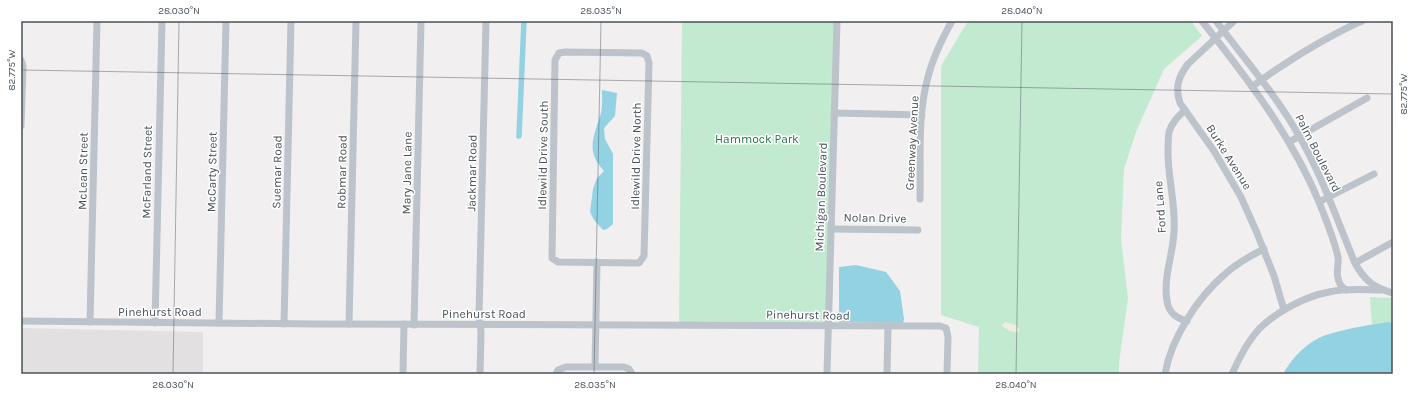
<svg xmlns="http://www.w3.org/2000/svg" width="1414" height="395" font-family="Karla,sans-serif">
  <style>
    .education { fill: #e2e0e0 }
    .green { fill: #c2ead1 }
    .sand { fill: #f1ece1 }
    .water { fill: #93d2e2 }
    .lines { fill: none; stroke-linecap: round; stroke-linejoin: round }
    .canal { stroke: #93d2e2; stroke-width: 5.5 }
    .minor { stroke: #bcc3ca; stroke-width: 7 }
    .ticks { fill: none; stroke: #49525a; stroke-width: 1; stroke-opacity: 0.45 }
    .labels { text-anchor: middle; stroke-width: 3; stroke-linejoin: round; paint-order: stroke }
    .park-label { font-size: 12px; fill: #21744a; stroke: #fff }
    .street-label { font-size: 12px; fill: #49525a; stroke: #fff }
    .neatline { fill: none; stroke: #49525a; stroke-width: 1.5 }
    .ticks-label { font-size: 10px; text-anchor: middle; fill: #49525a }
  </style>
  <rect width="100%" height="100%" fill="#f1efef"/>
  <path class="education" d="M21 328 203 332V374H21Z"/>
  <g class="green">
    <path d="M682 21H835L828 326 679 325Z"/>
    <path d="M968 21H1191L1202 36 1164 69 1136 132 1124 169 1121 239 1128 298 1119 363V374H978L979 327 941 315V66Z"/>
    <path d="M1370 297 1393 298V323L1372 325Z"/>
  </g>
  <path class="sand" d="M1005 322 1016 325 1019 329V332C1015 334 1004 329 1002 325Z"/>
  <g class="water">
    <path d="M602 90 617 93 615 116 604 128 605 139 613 154V224L607 229 603 230 594 220 590 212 593 189 597 178 604 171C586 151 593 139 600 116 603 108 602 98 602 90Z"/>
    <path d="M856 265 886 272 900 291 904 319 903 323 839 322V267Z"/>
    <path d="M1389 322 1393 323V374H1283C1291 360 1302 347 1317 339 1331 331 1372 324 1389 322Z"/>
  </g>
  <g class="lines">
    <path class="canal" d="M519 136 524 21"/>
    <g class="minor">
      <path d="M1202 21C1247 78 1291 135 1319 202 1326 220 1334 239 1338 257 1339 264 1336 272 1338 278 1339 284 1341 287 1346 290"/>
      <path d="M1216 21C1244 58 1275 94 1298 134 1322 175 1337 220 1355 263 1364 280 1374 288 1393 293"/>
      <path d="M1234 21 1188 64C1178 77 1175 88 1180 103L1214 151 1241 197 1257 233 1274 276 1284 310"/>
      <path d="M565 52 642 53 647 56 649 63 644 256 639 263 558 262 552 258 555 60 559 53Z"/>
      <path d="M21 60 23 66 21 126"/>
      <path d="M1252 87C1268 74 1285 64 1302 53 1322 41 1341 30 1362 21"/>
      <path d="M1185 110C1178 117 1172 122 1169 132 1168 139 1168 146 1168 153 1168 179 1176 205 1174 232 1173 255 1163 277 1167 301 1169 313 1176 318 1187 321"/>
      <path d="M834 113 922 115"/>
      <path d="M1289 142 1367 98"/>
      <path d="M920 199C921 159 917 116 928 77 933 57 942 39 952 21"/>
      <path d="M1319 202 1374 174"/>
      <path d="M831 229 918 230"/>
      <path d="M1355 263 1393 242"/>
      <path d="M21 321 316 324 940 326 946 328 948 337 947 374"/>
      <path d="M90 322 97 21"/>
      <path d="M155 323 162 21"/>
      <path d="M219 323 226 21"/>
      <path d="M284 324 291 21"/>
      <path d="M349 324 356 21"/>
      <path d="M414 325 421 21"/>
      <path d="M595 367 597 262"/>
      <path d="M403 374 404 324"/>
      <path d="M480 374 481 332 479 315 486 21"/>
      <path d="M556 374 558 370 566 367H624L629 369 632 374"/>
      <path d="M827 374 837 21"/>
      <path d="M887 374 888 326"/>
      <path d="M1165 374C1171 339 1197 298 1225 274 1236 264 1250 256 1264 249"/>
      <path d="M1232 374C1239 358 1247 342 1259 329 1276 312 1306 296 1329 292 1346 288 1365 290 1382 290"/>
    </g>
  </g>
  <path class="ticks" d="M21 70 1393 94M173 374 179 21M594 374 601 21M1016 374 1022 21"/>
  <g class="labels">
    <g class="park-label">
      <text x="757" y="143">Hammock Park</text>
    </g>
    <g class="street-label">
      <text transform="translate(912 143) rotate(-87)" y="4">Greenway Avenue</text>
      <text transform="translate(1318 153) rotate(63)" y="4">Palm Boulevard</text>
      <text transform="translate(543 155) rotate(-89)" y="4">Idlewild Drive South</text>
      <text transform="translate(636 156) rotate(-89)" y="4">Idlewild Drive North</text>
      <text transform="translate(1229 157) rotate(58)" y="4">Burke Avenue</text>
      <text transform="translate(83 171) rotate(-89)" y="4">McLean Street</text>
      <text transform="translate(147 172) rotate(-89)" y="4">McFarland Street</text>
      <text transform="translate(212 172) rotate(-89)" y="4">McCarty Street</text>
      <text transform="translate(277 172) rotate(-89)" y="4">Suemar Road</text>
      <text transform="translate(342 172) rotate(-89)" y="4">Robmar Road</text>
      <text transform="translate(407 173) rotate(-89)" y="4">Mary Jane Lane</text>
      <text transform="translate(472 173) rotate(-89)" y="4">Jackmar Road</text>
      <text transform="translate(821 197) rotate(-88)" y="4">Michigan Boulevard</text>
      <text transform="translate(1160 207) rotate(-94)" y="4">Ford Lane</text>
      <text transform="translate(875 218) rotate(1)" y="4">Nolan Drive</text>
      <text x="160" y="316">Pinehurst Road</text>
      <text x="484" y="318">Pinehurst Road</text>
      <text transform="translate(808 315) rotate(1)" y="4">Pinehurst Road</text>
    </g>
  </g>
  <rect width="1414" height="395" fill="none" stroke="#ffffff" stroke-width="44"/>
  <rect x="22" y="22" width="1370" height="351" class="neatline"/>
  <g class="ticks-label">
    <text x="179" y="14">28.030°N</text>
    <text x="601" y="14">28.035°N</text>
    <text x="1022" y="14">28.040°N</text>
    <text transform="translate(11 70) rotate(-90)" y="4">82.775°W</text>
    <text transform="translate(1403 94) rotate(-90)" y="4">82.775°W</text>
    <text x="173" y="388">28.030°N</text>
    <text x="595" y="388">28.035°N</text>
    <text x="1016" y="388">28.040°N</text>
  </g>
</svg>
